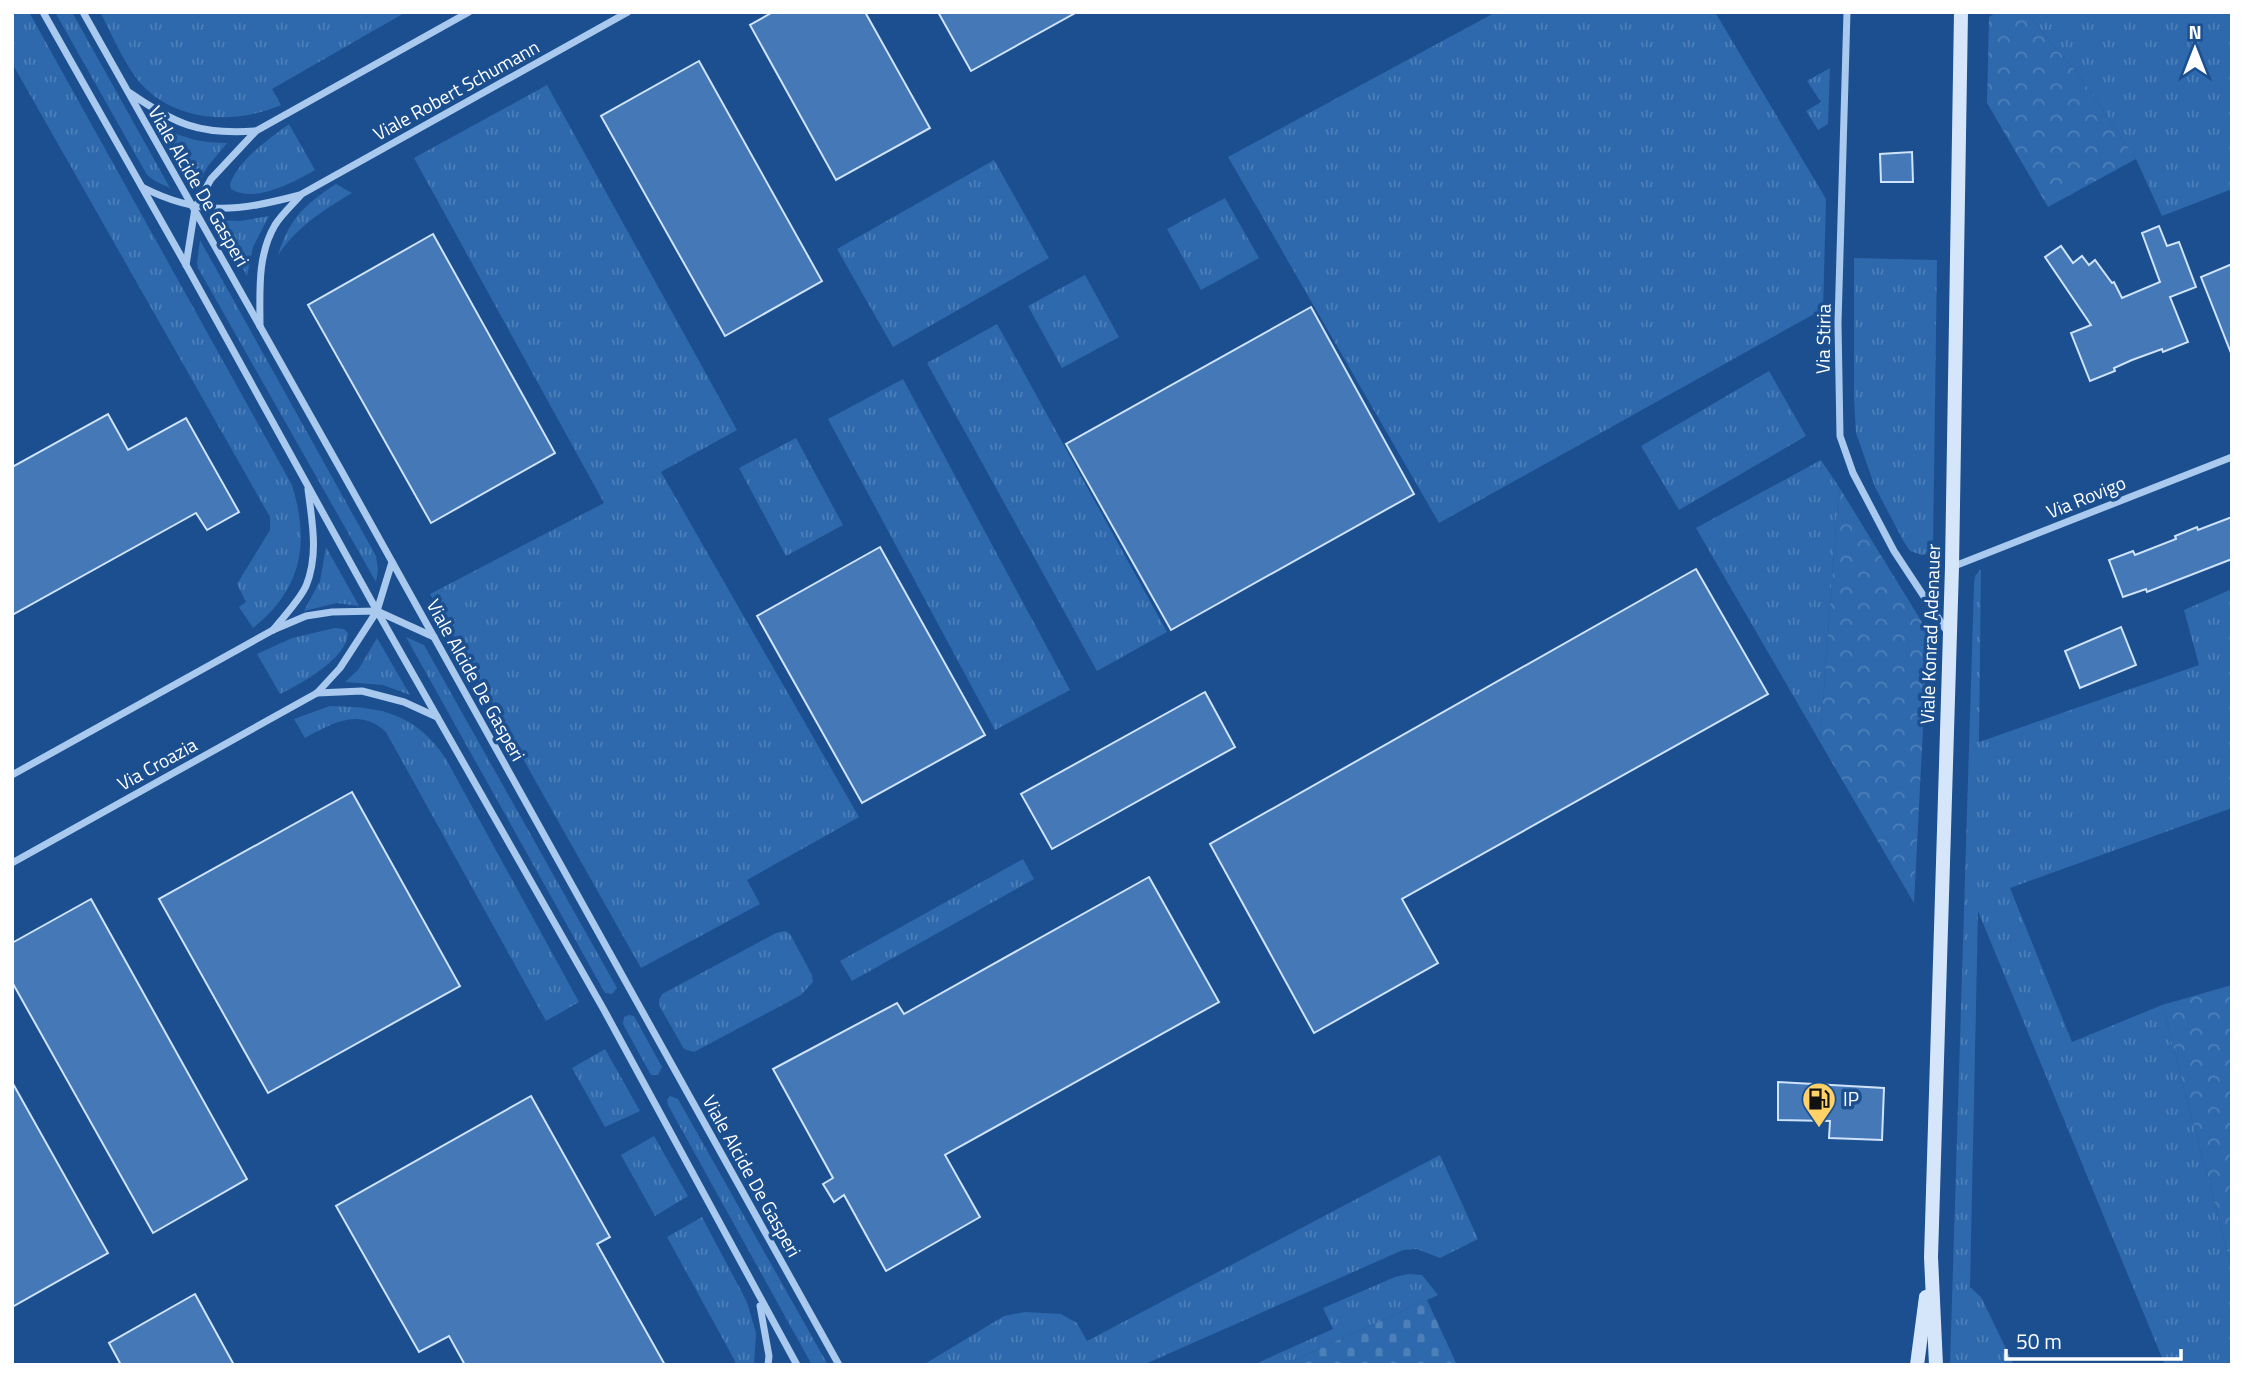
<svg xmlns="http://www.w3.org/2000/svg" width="2244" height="1377" font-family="'Titillium Web',sans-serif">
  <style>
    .grass { fill: url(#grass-tufts) }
    .forest { fill: url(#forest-crowns) }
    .cemetery { fill: url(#cemetery-stones) }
    .building { fill: #4478b7; stroke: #cfe3fa; stroke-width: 2 }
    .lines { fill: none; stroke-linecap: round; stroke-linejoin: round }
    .minor { stroke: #a9c9ee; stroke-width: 7 }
    .secondary { stroke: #d6e6fa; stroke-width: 14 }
    .labels { text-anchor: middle; stroke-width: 7; stroke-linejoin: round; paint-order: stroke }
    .street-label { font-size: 19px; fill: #fff; stroke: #1b4f8f }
    .poi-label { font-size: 19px; fill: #fff; stroke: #1b4f8f; text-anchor: start }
  </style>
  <defs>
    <pattern id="grass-tufts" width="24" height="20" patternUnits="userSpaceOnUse" patternTransform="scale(1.75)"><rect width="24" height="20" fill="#2e69ad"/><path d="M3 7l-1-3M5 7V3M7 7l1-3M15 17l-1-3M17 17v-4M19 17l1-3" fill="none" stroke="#4d80b9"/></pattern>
    <pattern id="forest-crowns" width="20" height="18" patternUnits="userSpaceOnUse" patternTransform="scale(1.75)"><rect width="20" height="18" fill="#2e69ad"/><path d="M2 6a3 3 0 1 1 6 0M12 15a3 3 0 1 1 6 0" fill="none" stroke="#4d80b9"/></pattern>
    <pattern id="cemetery-stones" width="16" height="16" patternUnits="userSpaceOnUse" patternTransform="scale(1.75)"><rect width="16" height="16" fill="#2e69ad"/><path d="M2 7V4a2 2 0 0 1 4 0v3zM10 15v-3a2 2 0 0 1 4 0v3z" fill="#4d80b9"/></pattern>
  </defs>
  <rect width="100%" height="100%" fill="#1b4f8f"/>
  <g class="grass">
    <path d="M12 12H29L292 485C310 543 302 589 253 628L239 607 246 602 237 584 270 530V517L12 63Z"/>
    <path d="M55 12H72L170 188 155 181 147 175Z"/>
    <path d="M100 12H406L272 89 281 105C236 124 181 123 144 87 125 67 113 36 100 12Z"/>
    <path d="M1496 12H1715L1826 199 1823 309 1439 523 1228 157Z"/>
    <path d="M2026 12H2232V189L2162 216 2136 159 2079 75Z"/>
    <path d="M1830 68 1828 124 1818 130 1806 111 1821 102 1807 81Z"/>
    <path d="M547 85 737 430 661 472 859 817 747 880 760 904 641 968 430 594 604 503 414 158Z"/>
    <path d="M289 124 315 170C294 182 254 204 231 189L230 184C239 159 268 140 289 124Z"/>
    <path d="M165 128C184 139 205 143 227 143L208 166 197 185Z"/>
    <path d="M994 160 1049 258 893 347 837 249Z"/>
    <path d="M336 184 352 193C322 211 298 226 278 255 290 218 304 205 336 184Z"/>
    <path d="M1225 198 1259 258 1201 290 1167 229Z"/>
    <path d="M269 216 253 247 247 276 215 220 240 221Z"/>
    <path d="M200 240 376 556 378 570 376 582 198 268 197 263Z"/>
    <path d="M1854 258 1937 260 1933 547 1929 553 1922 555 1910 551 1904 542 1875 487 1856 433 1854 399Z"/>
    <path d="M1085 275 1119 337 1062 368 1028 306Z"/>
    <path d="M997 324 1167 632 1097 671 927 363Z"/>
    <path d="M1769 371 1806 436 1679 510 1641 446Z"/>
    <path d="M903 379 1070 690 995 730 828 419Z"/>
    <path d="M796 438 843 525 786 556 739 468Z"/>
    <path d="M1821 460 1839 487 1820 742 1696 528Z"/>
    <path d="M326 547 359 606 337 603 304 611 320 581Z"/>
    <path d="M1981 569 1979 742 2199 665 2184 610 2232 589V808L2010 888 2072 1042 2162 1005 2232 1269V1365H2165L1978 911 1970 1287 1981 1297 2014 1365H1950L1974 585 1975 576Z"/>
    <path d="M335 628 344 629 348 633C347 659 300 684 280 694L257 654 292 638Z"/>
    <path d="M406 637 424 645 617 988 612 994 605 993Z"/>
    <path d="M377 638 410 695 383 685 345 682 358 670Z"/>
    <path d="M330 706C382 707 415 713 446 759L579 1002 546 1021 386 732C360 707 332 723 305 738L294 719Z"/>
    <path d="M1023 859 1034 879 852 981 840 961Z"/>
    <path d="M785 931 790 934 812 975 813 982 801 995 694 1052 684 1049 660 1007 659 1000 662 994 776 933Z"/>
    <path d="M629 1015 634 1016 662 1067 658 1075H651L623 1024 624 1017Z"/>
    <path d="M605 1049 640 1111 605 1127 572 1068Z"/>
    <path d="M670 1096 678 1099 828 1365H812L668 1105 667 1100Z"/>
    <path d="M654 1136 688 1196 655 1216 621 1155Z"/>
    <path d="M1440 1155 1478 1239 1440 1258 1417 1249 1403 1250 1143 1365H923L1004 1316 1025 1312 1061 1314 1077 1323 1087 1341Z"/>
    <path d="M702 1217 747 1302 756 1333 754 1365H734L735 1361 667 1237Z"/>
    <path d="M1408 1274 1422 1275 1438 1295 1283 1365H1253L1333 1329 1323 1308 1395 1277Z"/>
  </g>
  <g class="forest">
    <path d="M1997 12H2026L2079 75 2136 159 2048 207 1987 103 1989 17Z"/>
    <path d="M1839 487 1928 632 1914 903 1820 742Z"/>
    <path d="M2232 985V1269L2162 1005Z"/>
  </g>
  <path class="cemetery" d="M1427 1300 1457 1365H1283Z"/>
  <g class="building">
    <path d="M773 12H865L930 128 836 180 750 25Z"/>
    <path d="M938 12H1077L971 71Z"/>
    <path d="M699 61 822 281 725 336 601 116Z"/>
    <path d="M1912 152 1913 182H1881L1880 154Z"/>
    <path d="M2159 226 2167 246 2179 242 2196 287 2170 297 2188 342 2163 352 2162 349 2132 360 2114 368 2115 371 2090 381 2071 333 2091 325 2045 257 2061 246 2073 263 2082 256 2089 265 2095 260 2112 283 2114 282 2122 298 2160 282 2142 233Z"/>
    <path d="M433 234 555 453 431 523 308 305Z"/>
    <path d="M2232 264V353H2231L2201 277Z"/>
    <path d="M1311 307 1414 494 1171 630 1066 444Z"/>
    <path d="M108 414 128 450 186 418 239 512 207 530 196 513 12 615V467Z"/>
    <path d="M2232 517V559L2147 592 2146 589 2123 597 2109 560 2133 551 2135 555 2176 539 2175 536 2197 527 2198 530Z"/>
    <path d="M880 547 985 735 862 803 757 616Z"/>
    <path d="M1696 569 1768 694 1402 899 1438 963 1314 1033 1210 844Z"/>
    <path d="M2121 627 2136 665 2080 688 2065 651Z"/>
    <path d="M1205 692 1235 747 1052 849 1021 794Z"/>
    <path d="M352 792 460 986 268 1093 159 899Z"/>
    <path d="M1149 877 1219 1002 945 1155 980 1217 886 1271 844 1195 834 1202 823 1184 833 1178 773 1069 897 1003 904 1014Z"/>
    <path d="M91 899 247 1179 153 1233 12 982V943Z"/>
    <path d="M12 1082 108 1253 12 1307Z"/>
    <path d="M1778 1082 1884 1088 1882 1140 1829 1138 1830 1121 1778 1120Z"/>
    <path d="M531 1096 610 1237 597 1244 665 1365H465L449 1336 419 1352 336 1206Z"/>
    <path d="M195 1294 234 1365H121L109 1343Z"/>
  </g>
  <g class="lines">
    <g class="minor">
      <path d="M43 12 186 265 377 611 604 1010 797 1365"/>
      <path d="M83 12 341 470 839 1365"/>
      <path d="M1847 12 1838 323 1840 436 1853 473 1894 551 1948 633"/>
      <path d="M130 93C175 124 199 135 255 131"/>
      <path d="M142 187C200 217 239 211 300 195L628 12"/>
      <path d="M186 265 195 208 211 179 256 131 469 12"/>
      <path d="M260 326C260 291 257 256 275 225 282 214 292 205 300 196"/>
      <path d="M1952 567 2232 457"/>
      <path d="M273 630C284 616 299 601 306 586 319 554 312 522 308 489"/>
      <path d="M317 693 362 691 404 702 437 717"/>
      <path d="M12 775 273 630 306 616 332 612 377 611 434 637"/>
      <path d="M12 863 317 693 340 668 377 611 392 562"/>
      <path d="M760 1306 769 1356 768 1365"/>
    </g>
    <g class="secondary">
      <path d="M1917 1365 1926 1297"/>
      <path d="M1936 1365 1931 1257 1952 567 1961 12"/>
    </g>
  </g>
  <defs>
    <g id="fuel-pin" transform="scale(1.75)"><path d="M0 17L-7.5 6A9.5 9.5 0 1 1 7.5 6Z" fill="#ffd166" stroke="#1b4f8f"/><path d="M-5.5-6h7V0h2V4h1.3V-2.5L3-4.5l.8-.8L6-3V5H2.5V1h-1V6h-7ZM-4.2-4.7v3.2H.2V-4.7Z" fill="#111"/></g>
  </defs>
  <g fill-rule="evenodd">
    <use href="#fuel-pin" x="1819" y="1099"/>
  </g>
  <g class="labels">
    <g class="street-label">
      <text transform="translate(456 90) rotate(-29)" y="7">Viale Robert Schumann</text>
      <text transform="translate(199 186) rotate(60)" y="7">Viale Alcide De Gasperi</text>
      <text transform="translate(1823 339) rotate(-89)" y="7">Via Stiria</text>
      <text transform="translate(2086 497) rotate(-22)" y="7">Via Rovigo</text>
      <text transform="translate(1930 634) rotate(-88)" y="7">Viale Konrad Adenauer</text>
      <text transform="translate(476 680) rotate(61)" y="7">Viale Alcide De Gasperi</text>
      <text transform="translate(157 764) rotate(-29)" y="7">Via Croazia</text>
      <text transform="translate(752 1176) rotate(61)" y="7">Viale Alcide De Gasperi</text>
    </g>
    <g class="poi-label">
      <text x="1843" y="1106">IP</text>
    </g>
  </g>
  <rect width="2244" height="1377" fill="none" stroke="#ffffff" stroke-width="28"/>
  <g transform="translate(2195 49)" stroke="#1b4f8f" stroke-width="5" paint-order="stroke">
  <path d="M0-5L12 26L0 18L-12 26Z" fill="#ffffff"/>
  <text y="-10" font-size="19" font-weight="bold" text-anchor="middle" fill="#ffffff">N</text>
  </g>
  <path d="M2006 1349v10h175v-10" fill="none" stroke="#ffffff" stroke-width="3.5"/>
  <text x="2016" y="1349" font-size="21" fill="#ffffff" stroke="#1b4f8f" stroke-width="5" paint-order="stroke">50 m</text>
</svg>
